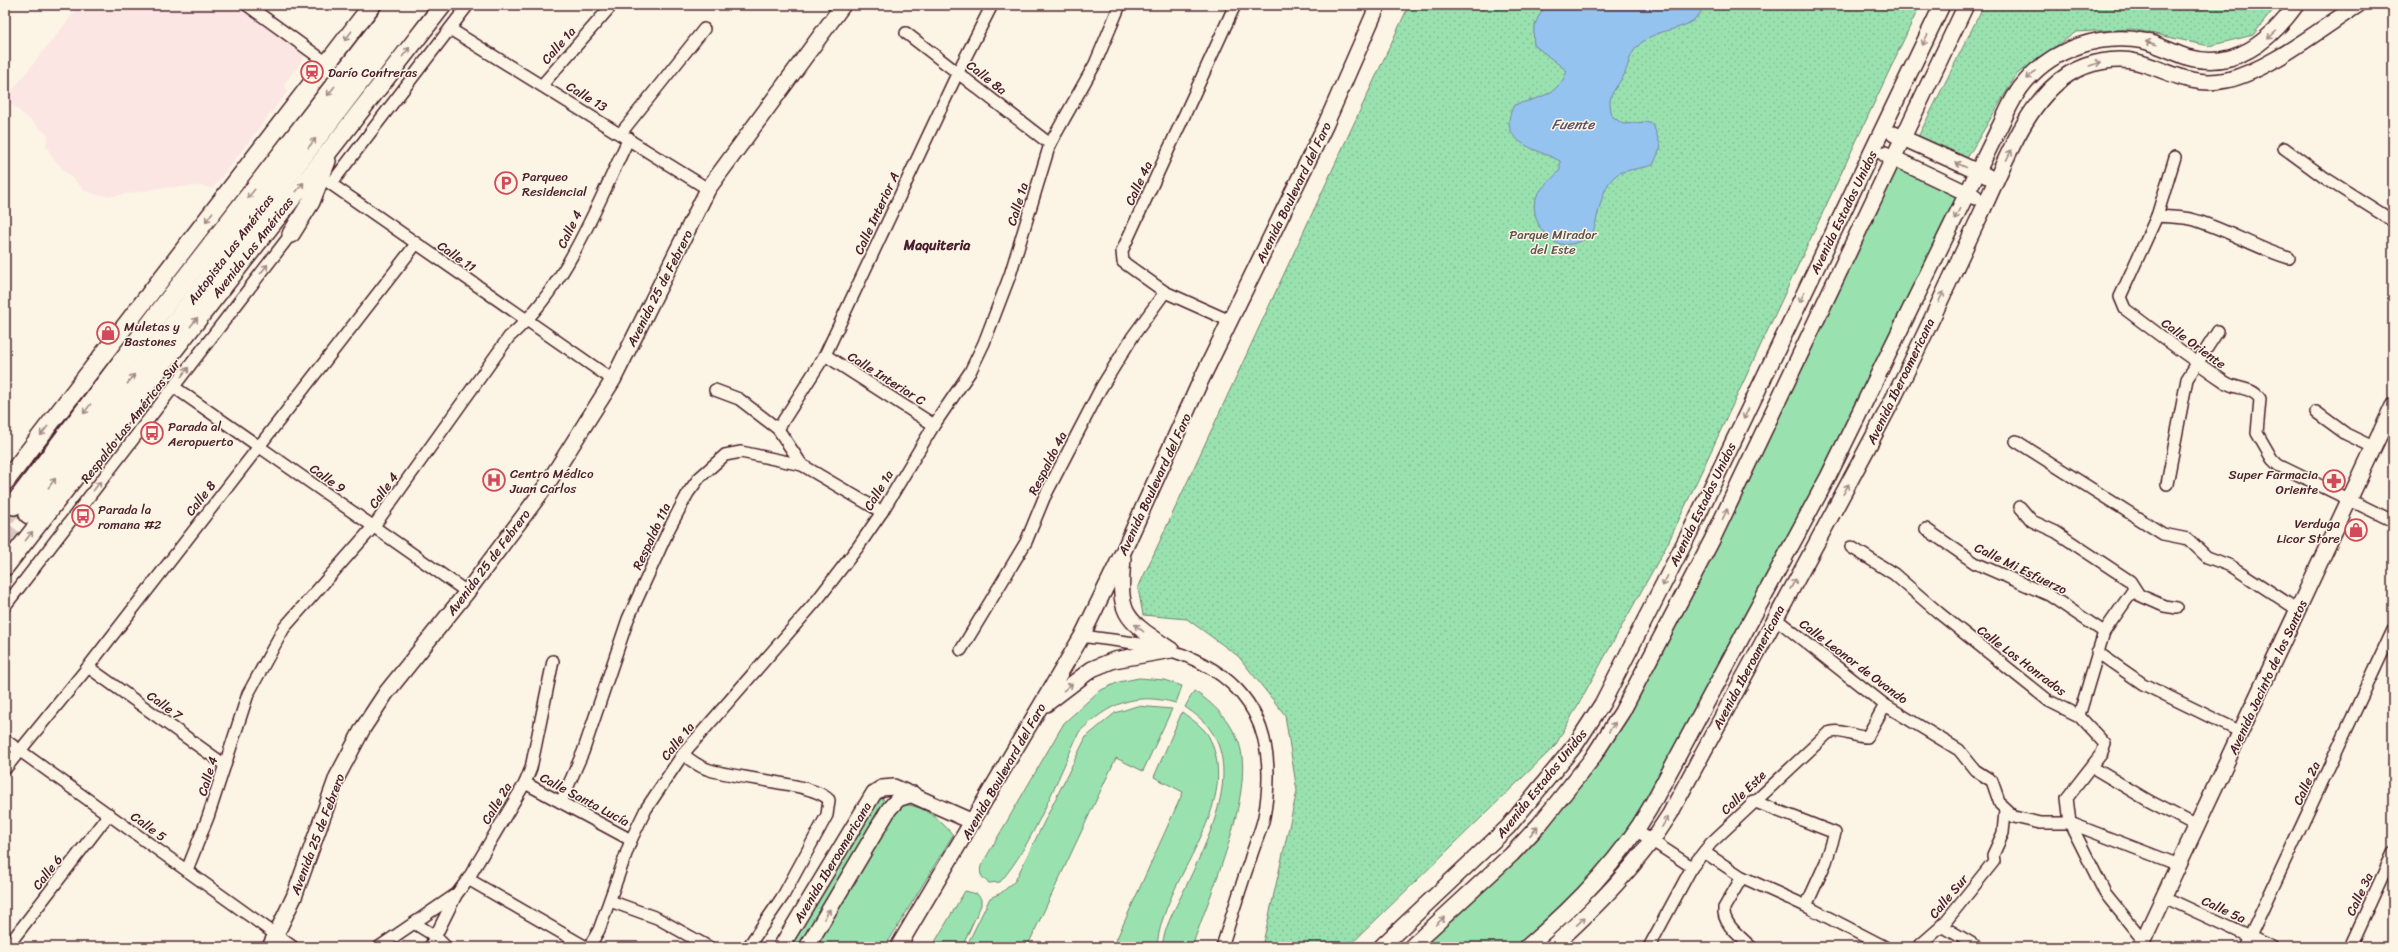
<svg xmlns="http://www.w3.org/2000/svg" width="2398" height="952" font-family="Sriracha,sans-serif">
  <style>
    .built { fill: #fbe6e3 }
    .green { fill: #99e2b0; stroke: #72806e }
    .park { fill: url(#park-dots); stroke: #72806e }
    .water { fill: #95c3f0; stroke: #7781a1 }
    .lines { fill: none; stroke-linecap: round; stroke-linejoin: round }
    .highway-tunnel { stroke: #d8cac0; stroke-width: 19; stroke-dasharray: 19 10; stroke-linecap: butt }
    .street-casing { stroke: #4a1f2b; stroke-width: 14 }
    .secondary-casing { stroke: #4a1f2b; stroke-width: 18 }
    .primary-casing { stroke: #4a1f2b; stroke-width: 20 }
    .highway-casing { stroke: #4a1f2b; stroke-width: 22 }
    .street { stroke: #fcf5e5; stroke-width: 11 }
    .secondary { stroke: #fcf5e5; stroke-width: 15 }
    .primary { stroke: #fcf5e5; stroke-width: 17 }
    .highway { stroke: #fcf5e5; stroke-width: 19 }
    .oneway { stroke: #a38a88 }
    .labels { text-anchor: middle; stroke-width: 3; stroke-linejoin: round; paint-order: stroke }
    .street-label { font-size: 13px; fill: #4a1f2b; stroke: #fcf5e5 }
    .poi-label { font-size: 13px; fill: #4a1f2b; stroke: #fcf5e5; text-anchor: start }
    .park-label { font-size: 13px; fill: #5e504c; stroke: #fcf5e5 }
    .water-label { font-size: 14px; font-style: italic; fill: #605066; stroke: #fcf5e5 }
    .neighbourhood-label { font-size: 14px; font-weight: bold; fill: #4a1f2b; stroke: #fcf5e5 }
  </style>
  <defs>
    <pattern id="park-dots" width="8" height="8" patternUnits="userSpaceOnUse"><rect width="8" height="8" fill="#99e2b0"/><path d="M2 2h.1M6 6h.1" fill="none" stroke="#85c198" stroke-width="1.8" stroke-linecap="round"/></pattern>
  </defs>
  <rect width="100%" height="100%" fill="#fcf5e5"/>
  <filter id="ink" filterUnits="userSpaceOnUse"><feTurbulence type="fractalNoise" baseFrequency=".025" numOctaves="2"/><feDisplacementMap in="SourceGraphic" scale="8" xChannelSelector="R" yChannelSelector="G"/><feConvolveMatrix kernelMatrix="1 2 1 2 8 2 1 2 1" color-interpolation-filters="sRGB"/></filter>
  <g filter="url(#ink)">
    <path class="built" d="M80 5H247L307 54 284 84 288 91 212 189 202 186 160 188 115 196 98 195 85 191 54 160 46 146 48 135 5 99Z"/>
    <g class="green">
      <path d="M1896 166 1957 196 1797 525 1648 801 1609 858 1544 923 1517 947H1421L1596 761Z"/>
      <path d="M1139 678 1164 680 1182 686 1176 703C1134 692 1110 703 1079 732 1058 777 1033 845 1000 882L989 883C982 878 979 875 981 866L1064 723 1099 691 1119 682Z"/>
      <path d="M1194 691C1212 702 1231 721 1239 743 1256 792 1209 896 1192 947H1162C1165 923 1178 904 1188 882 1208 839 1240 777 1212 732 1205 721 1195 714 1185 707Z"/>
      <path d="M1137 706 1172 709 1143 771 1116 758 1027 947H966L990 898 1001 893 1015 881 1086 737 1115 713Z"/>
      <path d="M1182 712C1191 719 1204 727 1209 737 1244 808 1162 878 1157 947H1113L1183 792 1154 777Z"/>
      <path d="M876 798 883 799 888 805 803 947H782Z"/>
      <path d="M904 804C928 808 937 817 953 835L885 947H811L893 815Z"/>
      <path d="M965 891 977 894 981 899V905L962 947H932Z"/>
    </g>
    <g class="park">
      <path d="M1409 5H1920L1667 545 1555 746 1348 947H1262L1297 791 1285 715 1238 656 1187 619 1143 615 1138 588Z"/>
      <path d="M1984 5H2277L2253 35 2209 46 2132 29 2076 32 2017 74 1967 158 1918 137Z"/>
    </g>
    <path class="water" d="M1556 5H1704C1694 34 1661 25 1641 43 1627 55 1630 65 1623 77 1612 94 1607 95 1612 116L1623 124 1645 122 1653 124 1661 147 1653 165C1643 168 1633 169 1622 172 1601 179 1599 217 1592 235 1583 241 1572 246 1560 244 1544 242 1531 216 1535 200 1539 188 1552 180 1560 170V161C1535 148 1495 142 1514 105 1537 98 1558 96 1567 71L1534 45C1532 30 1535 21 1544 8Z"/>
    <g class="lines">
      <g class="highway-tunnel">
        <path d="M5 517 14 505"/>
        <path d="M5 545 29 514"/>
      </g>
      <g class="street-casing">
        <g id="street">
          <path d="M247 5 327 63"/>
          <path d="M450 29 708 189"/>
          <path d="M906 33 1050 144"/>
          <path d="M542 85 612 5"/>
          <path d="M621 133 704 29"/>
          <path d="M2284 148 2325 178 2393 221"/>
          <path d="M2175 157 2157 216 2120 297 2125 309C2158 334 2191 359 2225 382 2236 390 2252 386 2260 399L2257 433 2272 459 2278 465 2393 521"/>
          <path d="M331 184 613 380"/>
          <path d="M331 184 468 5"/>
          <path d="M2157 216C2168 217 2180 217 2191 219 2225 228 2255 248 2289 258"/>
          <path d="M1230 321 1165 292 1123 262 1122 251 1235 5"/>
          <path d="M825 355 934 425"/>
          <path d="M174 387 467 592"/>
          <path d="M715 390 739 399 778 429 802 465"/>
          <path d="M2316 412 2346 434 2373 447"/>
          <path d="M778 429 825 355 958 72 992 5"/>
          <path d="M2016 441 2163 534 2188 539 2207 557 2231 566 2298 610"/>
          <path d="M2167 484 2187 379 2218 331"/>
          <path d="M2020 507 2032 521 2056 532 2130 581 2139 595 2164 606 2177 608"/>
          <path d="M1926 529 1975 563 2049 595 2104 632"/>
          <path d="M1851 547 1894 574 1939 613 2049 701 2079 716 2105 744 2102 753 2067 798 2070 823 2105 893 2143 940"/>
          <path d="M5 606 291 234"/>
          <path d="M1775 618 1885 705 1959 750 1975 770 1992 781 2000 804 2014 817 2040 823H2070L2179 865"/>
          <path d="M1082 636C1108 640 1148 643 1172 651 1253 677 1279 735 1264 817 1261 831 1254 846 1250 860 1240 889 1231 918 1222 947"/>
          <path d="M961 650 1026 542 1044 498 1101 388 1133 336 1165 292"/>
          <path d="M2097 652 2143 684 2241 732"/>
          <path d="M88 667 225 765"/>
          <path d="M2079 716 2104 632 2134 589"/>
          <path d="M5 740 293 947"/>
          <path d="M683 754C690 760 698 766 707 769 733 779 813 782 829 800L827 815 783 896 748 947"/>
          <path d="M2092 767 2149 801 2197 826"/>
          <path d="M5 769 88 667 416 244"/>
          <path d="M525 783 631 840"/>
          <path d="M1753 801 1835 833 1826 862 1806 906"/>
          <path d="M561 802 583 752 628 619 669 529 688 493 699 478 725 455 741 452 802 465 882 512"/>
          <path d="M1637 831 1692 867"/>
          <path d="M1704 852 1742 877 1806 906 1885 947"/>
          <path d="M187 870 208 817 248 694 284 628 374 526 509 337C566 288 597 205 629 138"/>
          <path d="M1742 877 1724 908C1722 924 1741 937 1751 947"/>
          <path d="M468 879 586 947"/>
          <path d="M2164 897 2272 947"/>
          <path d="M610 901 657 918 709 947"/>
          <path d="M414 923 435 936 446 947"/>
          <path d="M1942 926 1978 947"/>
          <path d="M7 947 109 814"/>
          <path d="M379 947 455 895"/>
          <path d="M430 947 456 895 468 879 525 783 531 768 553 661"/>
          <path d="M589 947 599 930 631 840 646 809 683 754 818 599 858 547 882 512 934 425 970 372 984 343 1010 275 1050 144 1095 64 1120 5"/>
          <path d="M1649 947 1692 867 1711 843 1828 733C1841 728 1853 737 1867 737L1885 705"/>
          <path d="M1918 947 1942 926 1994 861 1993 855 2003 833 2005 811"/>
          <path d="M2245 947 2393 630"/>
          <path d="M2350 947 2393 853"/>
        </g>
      </g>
      <g class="secondary-casing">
        <g id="secondary">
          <path d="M1894 134 1987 176"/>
          <path d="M1885 154 1975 197"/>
          <path d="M1123 558C1118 617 1124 618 1171 650"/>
          <path d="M1046 704 1092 669 1114 660 1171 650"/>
          <path d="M270 947 294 897 337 777 363 728 386 693 467 592 546 486 613 380 708 189 843 5"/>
          <path d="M781 947 874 793 882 788 894 787 973 822"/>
          <path d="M807 947 889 809 898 799 913 794"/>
          <path d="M898 947 1082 636 1124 550 1200 382 1325 126 1378 5"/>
          <path d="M1381 947 1508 827 1576 744 1602 704 1691 530 1942 5"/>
          <path d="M1411 947 1512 854 1539 825 1591 760 1622 712 1712 540 1966 5"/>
          <path d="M1527 947C1574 907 1619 862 1650 808L1828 477 2000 126C2008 110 2014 94 2026 81 2054 48 2101 33 2144 41 2159 45 2172 52 2187 57 2235 71 2270 41 2296 5"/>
          <path d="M1552 947C1596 907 1638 865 1670 814 1744 675 1821 538 1893 399 1923 340 1950 279 1978 220 2001 173 2024 102 2069 74 2088 62 2116 57 2137 62 2169 70 2190 88 2227 80 2270 70 2320 29 2358 5"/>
          <path d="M2140 947 2393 406"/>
        </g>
      </g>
      <g class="primary-casing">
        <g id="primary">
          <path d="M291 234 311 202 327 161"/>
          <path d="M5 482 372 5"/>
          <path d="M5 567 443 5"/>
        </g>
      </g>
      <g class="highway-casing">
        <g id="highway">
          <path d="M14 505 162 309 397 5"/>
          <path d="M29 514 418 5"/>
        </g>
      </g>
      <use href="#street" class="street"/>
      <use href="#secondary" class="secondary"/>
      <use href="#primary" class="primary"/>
      <use href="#highway" class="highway"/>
    </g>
    <defs><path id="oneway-shaft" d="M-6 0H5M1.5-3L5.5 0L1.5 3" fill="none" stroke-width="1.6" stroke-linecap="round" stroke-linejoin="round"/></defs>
    <g class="oneway">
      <use href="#oneway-shaft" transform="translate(2272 35) rotate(138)"/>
      <use href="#oneway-shaft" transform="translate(348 36) rotate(127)"/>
      <use href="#oneway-shaft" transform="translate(1925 40) rotate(115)"/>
      <use href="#oneway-shaft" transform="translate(2151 43) rotate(-164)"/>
      <use href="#oneway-shaft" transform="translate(406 52) rotate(-52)"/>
      <use href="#oneway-shaft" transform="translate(2095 64) rotate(-19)"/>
      <use href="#oneway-shaft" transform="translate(2031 75) rotate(135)"/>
      <use href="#oneway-shaft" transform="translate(331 91) rotate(128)"/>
      <use href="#oneway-shaft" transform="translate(312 143) rotate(-52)"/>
      <use href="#oneway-shaft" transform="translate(2009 155) rotate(-64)"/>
      <use href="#oneway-shaft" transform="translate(1961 165) rotate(-156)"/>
      <use href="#oneway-shaft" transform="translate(300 187) rotate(-51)"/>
      <use href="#oneway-shaft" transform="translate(251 194) rotate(128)"/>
      <use href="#oneway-shaft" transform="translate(1957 214) rotate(117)"/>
      <use href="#oneway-shaft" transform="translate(209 217) rotate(127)"/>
      <use href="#oneway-shaft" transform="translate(264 269) rotate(-52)"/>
      <use href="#oneway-shaft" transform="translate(1802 297) rotate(116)"/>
      <use href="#oneway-shaft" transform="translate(1941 297) rotate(-65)"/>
      <use href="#oneway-shaft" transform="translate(194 322) rotate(-52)"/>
      <use href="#oneway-shaft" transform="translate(185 372) rotate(-52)"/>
      <use href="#oneway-shaft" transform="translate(131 379) rotate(-53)"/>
      <use href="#oneway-shaft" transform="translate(87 409) rotate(127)"/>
      <use href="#oneway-shaft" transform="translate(1746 414) rotate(116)"/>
      <use href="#oneway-shaft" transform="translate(44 431) rotate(128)"/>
      <use href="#oneway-shaft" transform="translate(52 483) rotate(-53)"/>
      <use href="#oneway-shaft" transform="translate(97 486) rotate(-52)"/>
      <use href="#oneway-shaft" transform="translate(1846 489) rotate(-62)"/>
      <use href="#oneway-shaft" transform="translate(1725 514) rotate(-65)"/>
      <use href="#oneway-shaft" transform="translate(29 536) rotate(-52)"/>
      <use href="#oneway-shaft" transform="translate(1665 581) rotate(117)"/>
      <use href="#oneway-shaft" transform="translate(1793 584) rotate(-61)"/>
      <use href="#oneway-shaft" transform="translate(1139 628) rotate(-141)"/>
      <use href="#oneway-shaft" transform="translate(1068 687) rotate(-39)"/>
      <use href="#oneway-shaft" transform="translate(1612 727) rotate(-57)"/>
      <use href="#oneway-shaft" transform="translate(1665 822) rotate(-58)"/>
      <use href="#oneway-shaft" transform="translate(1534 831) rotate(-47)"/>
      <use href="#oneway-shaft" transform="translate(827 914) rotate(-59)"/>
      <use href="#oneway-shaft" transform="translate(1440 921) rotate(-42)"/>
      <use href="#oneway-shaft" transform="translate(1581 921) rotate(-43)"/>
    </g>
  </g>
  <defs>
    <g id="station-ring" transform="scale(1.15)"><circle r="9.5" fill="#fcf5e5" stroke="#d1495b" stroke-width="1.5"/><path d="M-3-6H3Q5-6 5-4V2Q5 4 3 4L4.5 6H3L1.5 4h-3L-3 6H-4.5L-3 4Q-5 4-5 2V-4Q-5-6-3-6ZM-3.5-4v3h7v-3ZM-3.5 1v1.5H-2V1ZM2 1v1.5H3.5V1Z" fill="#d1495b"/></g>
    <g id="parking-ring" transform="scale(1.15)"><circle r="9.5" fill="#fcf5e5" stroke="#d1495b" stroke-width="1.5"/><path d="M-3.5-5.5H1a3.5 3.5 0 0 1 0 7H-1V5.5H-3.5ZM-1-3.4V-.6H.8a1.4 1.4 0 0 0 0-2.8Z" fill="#d1495b"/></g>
    <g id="shop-ring" transform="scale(1.15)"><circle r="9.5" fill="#fcf5e5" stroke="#d1495b" stroke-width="1.5"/><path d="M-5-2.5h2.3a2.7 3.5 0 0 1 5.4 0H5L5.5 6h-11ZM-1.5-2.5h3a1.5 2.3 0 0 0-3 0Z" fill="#d1495b"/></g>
    <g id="bus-ring" transform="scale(1.15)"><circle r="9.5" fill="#fcf5e5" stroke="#d1495b" stroke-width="1.5"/><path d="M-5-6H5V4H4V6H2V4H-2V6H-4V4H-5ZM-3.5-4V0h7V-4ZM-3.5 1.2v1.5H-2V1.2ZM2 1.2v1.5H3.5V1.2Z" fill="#d1495b"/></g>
    <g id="hospital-ring" transform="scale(1.15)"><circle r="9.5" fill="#fcf5e5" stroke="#d1495b" stroke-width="1.5"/><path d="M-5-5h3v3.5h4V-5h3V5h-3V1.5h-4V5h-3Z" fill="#d1495b"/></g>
    <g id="pharmacy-ring" transform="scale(1.15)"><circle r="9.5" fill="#fcf5e5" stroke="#d1495b" stroke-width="1.5"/><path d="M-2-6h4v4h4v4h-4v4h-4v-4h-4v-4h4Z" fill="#d1495b"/></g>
  </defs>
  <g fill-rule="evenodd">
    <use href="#station-ring" x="312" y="72"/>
    <use href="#parking-ring" x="506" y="183"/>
    <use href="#shop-ring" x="108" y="333"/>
    <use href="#bus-ring" x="152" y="433"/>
    <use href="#hospital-ring" x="494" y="480"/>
    <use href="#pharmacy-ring" x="2334" y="481"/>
    <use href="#bus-ring" x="83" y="516"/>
    <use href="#shop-ring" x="2356" y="530"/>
  </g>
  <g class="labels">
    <g class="street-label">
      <text transform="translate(558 45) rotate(-49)" y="5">Calle 1a</text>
      <text transform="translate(987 77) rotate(38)" y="5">Calle 8a</text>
      <text transform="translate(587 96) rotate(31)" y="5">Calle 13</text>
      <text transform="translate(1138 183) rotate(-65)" y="5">Calle 4a</text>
      <text transform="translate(1293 192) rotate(-64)" y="5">Avenida Boulevard del Faro</text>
      <text transform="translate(1017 204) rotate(-73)" y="5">Calle 1a</text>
      <text transform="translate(1843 212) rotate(-64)" y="5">Avenida Estados Unidos</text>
      <text transform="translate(876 213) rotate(-65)" y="5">Calle Interior A</text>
      <text transform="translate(569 229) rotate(-64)" y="5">Calle 4</text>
      <text transform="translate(252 247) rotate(-52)" y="5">Avenida Las Américas</text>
      <text transform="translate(230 249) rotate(-53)" y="5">Autopista Las Américas</text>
      <text transform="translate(457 256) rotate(35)" y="5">Calle 11</text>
      <text transform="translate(659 288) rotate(-63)" y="5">Avenida 25 de Febrero</text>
      <text transform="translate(2194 343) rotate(36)" y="5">Calle Oriente</text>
      <text transform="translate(887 378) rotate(32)" y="5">Calle Interior C</text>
      <text transform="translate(1900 381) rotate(-64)" y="5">Avenida Iberoamericana</text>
      <text transform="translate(130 421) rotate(-52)" y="5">Respaldo Las Américas Sur</text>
      <text transform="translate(1047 463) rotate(-63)" y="5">Respaldo 4a</text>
      <text transform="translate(328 478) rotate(35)" y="5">Calle 9</text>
      <text transform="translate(1154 484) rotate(-65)" y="5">Avenida Boulevard del Faro</text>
      <text transform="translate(383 490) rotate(-54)" y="5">Calle 4</text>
      <text transform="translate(878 490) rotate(-59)" y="5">Calle 1a</text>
      <text transform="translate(200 498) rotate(-52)" y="5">Calle 8</text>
      <text transform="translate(1702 504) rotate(-64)" y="5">Avenida Estados Unidos</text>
      <text transform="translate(651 536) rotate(-65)" y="5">Respaldo 11a</text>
      <text transform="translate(488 562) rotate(-53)" y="5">Avenida 25 de Febrero</text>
      <text transform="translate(2021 568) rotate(26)" y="5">Calle Mi Esfuerzo</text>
      <text transform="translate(2022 660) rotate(37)" y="5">Calle Los Honrados</text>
      <text transform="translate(1854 661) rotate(37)" y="5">Calle Leonor de Ovando</text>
      <text transform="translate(1748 667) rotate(-62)" y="5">Avenida Iberoamericana</text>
      <text transform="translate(2267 677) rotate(-65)" y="5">Avenida Jacinto de los Santos</text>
      <text transform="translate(165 705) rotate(36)" y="5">Calle 7</text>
      <text transform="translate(677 741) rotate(-51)" y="5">Calle 1a</text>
      <text transform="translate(1003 771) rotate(-60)" y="5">Avenida Boulevard del Faro</text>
      <text transform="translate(207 776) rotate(-73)" y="5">Calle 4</text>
      <text transform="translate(1541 783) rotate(-51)" y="5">Avenida Estados Unidos</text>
      <text transform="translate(2306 783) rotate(-65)" y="5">Calle 2a</text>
      <text transform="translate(1743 792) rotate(-44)" y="5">Calle Este</text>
      <text transform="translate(585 799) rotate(28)" y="5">Calle Santa Lucía</text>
      <text transform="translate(496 803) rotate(-59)" y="5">Calle 2a</text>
      <text transform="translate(149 826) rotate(36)" y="5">Calle 5</text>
      <text transform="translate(317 834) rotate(-69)" y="5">Avenida 25 de Febrero</text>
      <text transform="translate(832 862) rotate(-59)" y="5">Avenida Iberoamericana</text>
      <text transform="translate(47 872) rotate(-52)" y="5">Calle 6</text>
      <text transform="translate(2359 894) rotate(-65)" y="5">Calle 3a</text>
      <text transform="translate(1948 896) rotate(-50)" y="5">Calle Sur</text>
      <text transform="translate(2224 909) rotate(25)" y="5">Calle 5a</text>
    </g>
    <g class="poi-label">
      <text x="328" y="77">Darío Contreras</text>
      <text x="522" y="181">Parqueo<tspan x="522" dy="15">Residencial</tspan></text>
      <text x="124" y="331">Muletas y<tspan x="124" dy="15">Bastones</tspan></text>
      <text x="168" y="431">Parada al<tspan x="168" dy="15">Aeropuerto</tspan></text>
      <text x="510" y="478">Centro Médico<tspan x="510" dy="15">Juan Carlos</tspan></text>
      <text x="2318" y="479" text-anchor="end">Super Farmacia<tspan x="2318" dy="15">Oriente</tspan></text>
      <text x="98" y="514">Parada la<tspan x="98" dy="15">romana #2</tspan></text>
      <text x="2340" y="528" text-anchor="end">Verduga<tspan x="2340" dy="15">Licor Store</tspan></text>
    </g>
    <g class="park-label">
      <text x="1553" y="239">Parque Mirador<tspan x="1553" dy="15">del Este</tspan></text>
    </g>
    <g class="water-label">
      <text x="1573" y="129">Fuente</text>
    </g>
    <g class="neighbourhood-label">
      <text x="937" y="250">Maquiteria</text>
    </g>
  </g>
  <rect width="2398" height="952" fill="none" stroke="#fcf5e5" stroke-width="20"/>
  <rect x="10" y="10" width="2378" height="932" fill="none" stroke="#4a1f2b" stroke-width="1.5" filter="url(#ink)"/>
</svg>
